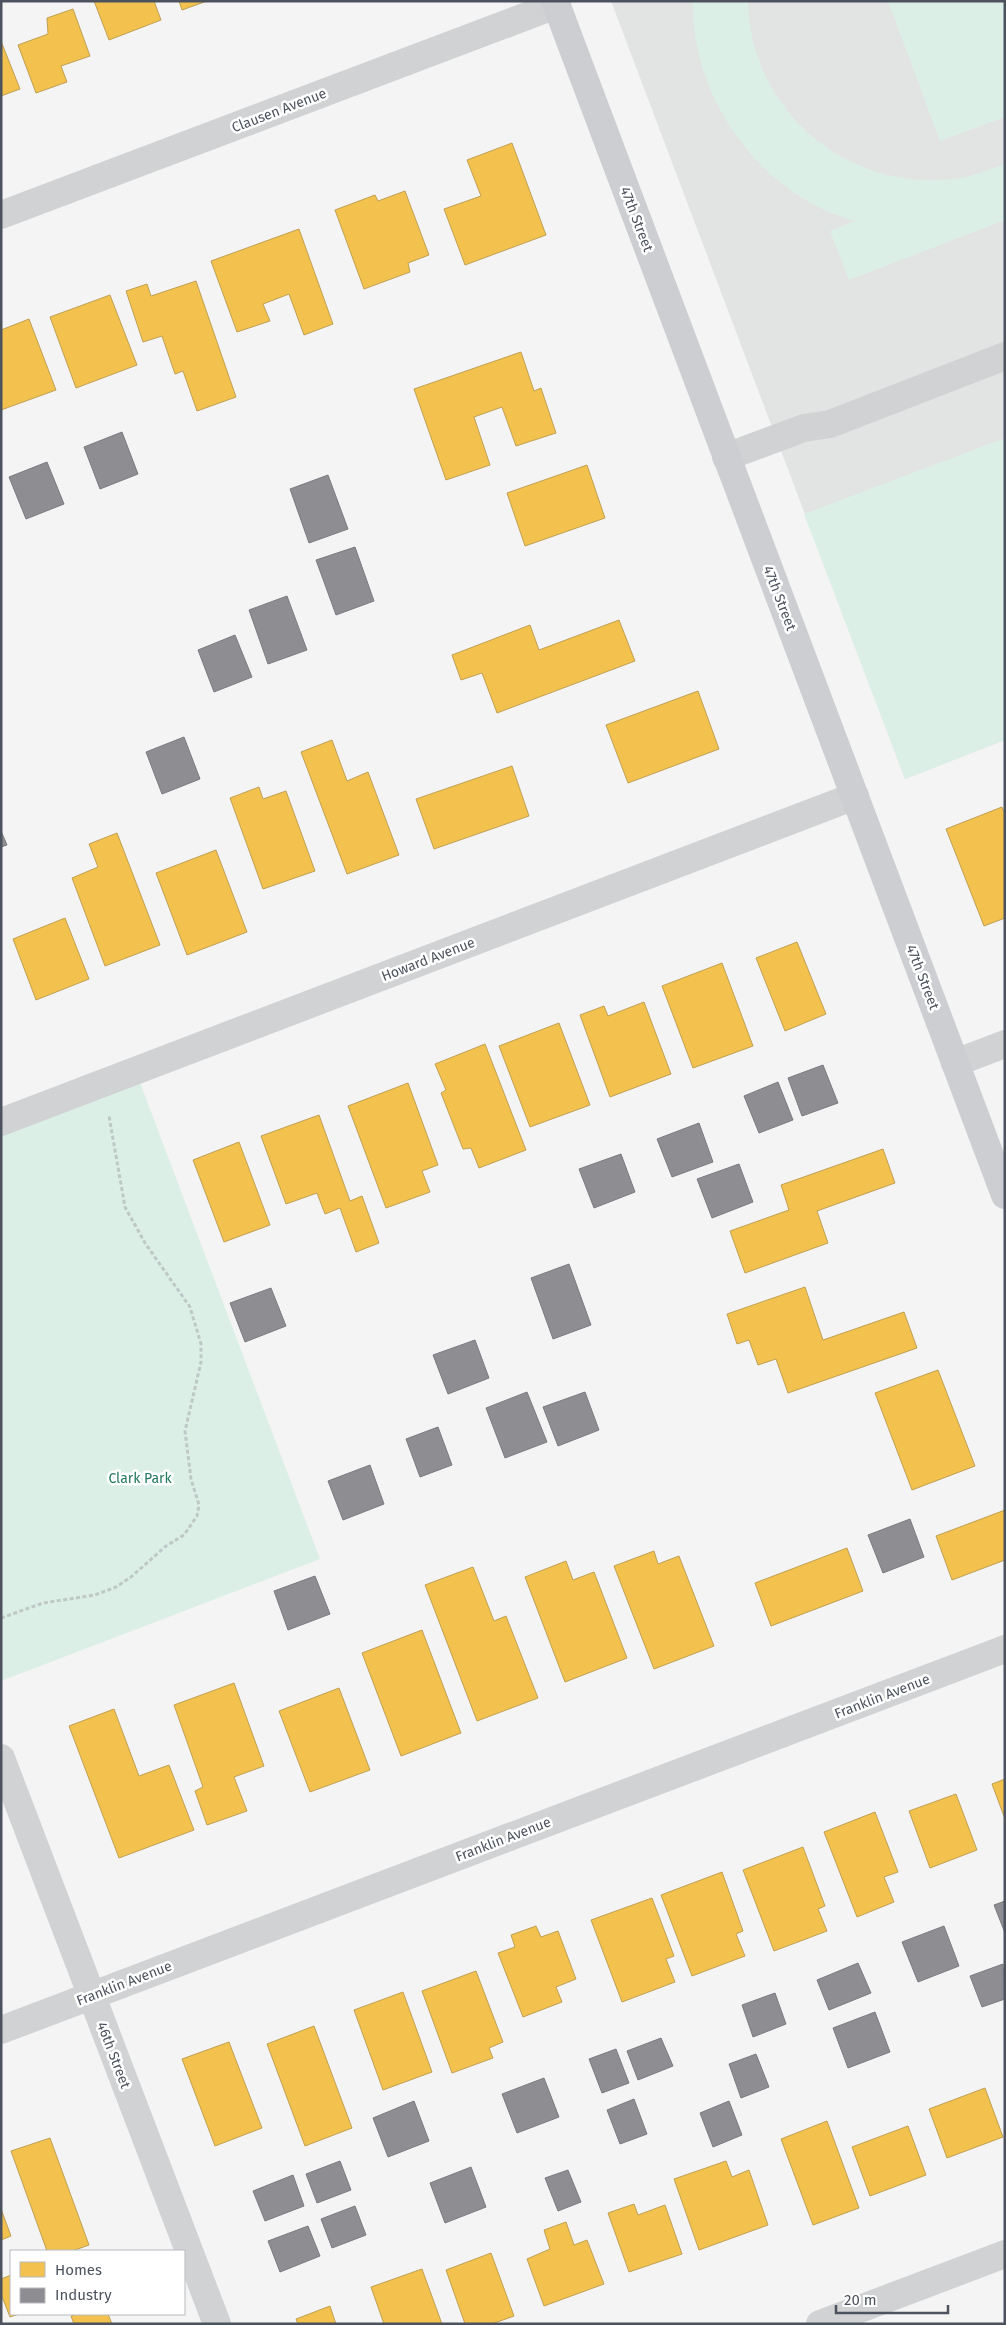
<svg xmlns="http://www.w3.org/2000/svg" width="1006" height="2325" font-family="'Fira Sans',sans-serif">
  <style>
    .education { fill: #e2e3e3 }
    .green { fill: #dcefe7 }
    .homes { fill: #f2c14e; stroke: #c0a053 }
    .industry { fill: #8d8d92; stroke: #7a7c82 }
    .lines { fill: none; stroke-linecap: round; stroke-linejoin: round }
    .path { stroke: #bec8c6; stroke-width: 3; stroke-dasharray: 4 2.5; stroke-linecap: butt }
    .minor { stroke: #d0d2d4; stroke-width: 28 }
    .major { stroke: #ccced1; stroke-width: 28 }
    .labels { text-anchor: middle; stroke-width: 5; stroke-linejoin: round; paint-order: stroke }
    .street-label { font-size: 14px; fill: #4d535e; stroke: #fff }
    .park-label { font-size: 14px; fill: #24785e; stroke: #fff }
  </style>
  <rect width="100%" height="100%" fill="#f4f4f4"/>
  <path class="education" d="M611 1H1005V740L905 779Z"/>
  <g class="green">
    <path d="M693 1H748C750 110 846 191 953 179 971 177 988 170 1005 164V220L849 280 830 231 855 221C761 195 691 99 693 1Z"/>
    <path d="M888 1H1005V117L940 141Z"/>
    <path d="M1005 438V740L905 779 804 514Z"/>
    <path d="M139 1080 320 1559 1 1681V1132Z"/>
  </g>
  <g class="homes">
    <path d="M94 1H154L161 20 109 40Z"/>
    <path d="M179 1H207L182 10Z"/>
    <path d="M73 9 90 56 61 66 67 82 36 93 18 45 48 34 47 18Z"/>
    <path d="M1 41 20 89 1 96Z"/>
    <path d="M512 143 546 235 465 265 444 209 481 196 467 160Z"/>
    <path d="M405 191 429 255 408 263 410 272 364 289 335 210 375 195 378 201Z"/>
    <path d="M299 229 333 324 304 335 289 294 263 304 270 321 237 332 211 261Z"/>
    <path d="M196 281 236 397 197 411 183 371 175 374 162 336 143 342 126 291 147 284 151 296Z"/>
    <path d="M110 295 137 365 76 388 50 317Z"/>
    <path d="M29 319 56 390 1 410V330Z"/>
    <path d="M521 352 534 391 541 388 556 433 516 446 502 407 474 417 490 465 446 480 414 389Z"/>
    <path d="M587 465 605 518 525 546 507 493Z"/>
    <path d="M619 620 635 661 497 713 482 673 461 680 452 655 530 625 539 650Z"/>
    <path d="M698 691 719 749 628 783 606 725Z"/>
    <path d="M332 740 347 781 368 772 399 855 347 874 301 752Z"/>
    <path d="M512 766 529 816 434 849 416 799Z"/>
    <path d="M259 787 263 799 286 791 315 871 263 889 230 798Z"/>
    <path d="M1002 807 1005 815V918L984 926 946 829Z"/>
    <path d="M117 833 160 945 105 966 72 878 98 867 89 844Z"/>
    <path d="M216 850 247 932 187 955 156 873Z"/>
    <path d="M65 918 89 979 36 1000 13 939Z"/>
    <path d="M797 942 826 1014 785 1031 756 958Z"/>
    <path d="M722 963 753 1046 693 1068 662 986Z"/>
    <path d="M644 1002 671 1074 610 1097 580 1015 604 1006 608 1016Z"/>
    <path d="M559 1023 590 1105 530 1127 499 1046Z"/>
    <path d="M485 1044 526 1150 479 1168 471 1148 463 1149 441 1093 446 1090 435 1064Z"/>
    <path d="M408 1083 438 1165 422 1171 430 1192 386 1208 348 1106Z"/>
    <path d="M319 1115 350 1201 362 1196 379 1243 356 1252 340 1208 325 1214 317 1193 286 1204 261 1136Z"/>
    <path d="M239 1142 270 1225 224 1242 193 1160Z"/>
    <path d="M883 1149 895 1183 817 1211 828 1243 745 1273 730 1231 789 1210 781 1185Z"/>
    <path d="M805 1287 823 1340 904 1312 917 1348 788 1393 776 1359 758 1365 749 1340 737 1344 727 1314Z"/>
    <path d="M938 1370 975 1466 912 1490 875 1393Z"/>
    <path d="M1005 1510V1560L952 1580 936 1536Z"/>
    <path d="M847 1548 863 1591 771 1626 755 1583Z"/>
    <path d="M654 1551 658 1564 679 1556 714 1646 654 1669 614 1566Z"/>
    <path d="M566 1561 573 1580 594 1572 627 1658 565 1682 525 1577Z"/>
    <path d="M473 1567 494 1621 506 1616 538 1698 477 1721 425 1585Z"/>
    <path d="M422 1630 461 1733 401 1756 362 1653Z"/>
    <path d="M234 1683 264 1766 234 1777 247 1811 207 1825 195 1791 203 1787 174 1705Z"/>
    <path d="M339 1688 370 1770 310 1792 279 1711Z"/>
    <path d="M114 1709 139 1776 169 1765 194 1830 119 1858 69 1726Z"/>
    <path d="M1005 1779V1819L992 1784Z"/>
    <path d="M956 1794 977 1850 930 1868 909 1811Z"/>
    <path d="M875 1812 898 1872 884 1877 894 1902 857 1917 824 1832Z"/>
    <path d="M803 1847 825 1906 818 1909 827 1931 774 1951 743 1870Z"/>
    <path d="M722 1872 743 1931 736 1934 745 1956 692 1976 661 1895Z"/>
    <path d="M652 1898 674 1956 666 1959 675 1982 622 2002 591 1920Z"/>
    <path d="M536 1926 541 1937 558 1931 576 1979 556 1987 562 2002 523 2017 498 1953 515 1947 511 1935Z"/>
    <path d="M476 1971 503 2042 489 2048 493 2058 452 2073 422 1991Z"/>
    <path d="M403 1992 432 2072 383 2090 354 2010Z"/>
    <path d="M314 2026 352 2128 305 2146 267 2044Z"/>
    <path d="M229 2042 262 2128 215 2146 182 2059Z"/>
    <path d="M985 2088 1003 2137 947 2158 929 2109Z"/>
    <path d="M827 2121 859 2208 813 2225 781 2139Z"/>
    <path d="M908 2126 926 2175 870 2196 852 2147Z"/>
    <path d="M50 2138 89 2245 72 2251H47L11 2151Z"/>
    <path d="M726 2161 732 2177 749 2170 768 2225 699 2250 674 2179Z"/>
    <path d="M634 2204 638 2215 665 2205 682 2254 629 2272 608 2213Z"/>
    <path d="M1 2209 11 2236 1 2240Z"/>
    <path d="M566 2222 574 2245 587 2240 604 2284 544 2306 527 2259 550 2249 544 2230Z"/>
    <path d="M491 2253 514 2316 492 2324H465L446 2270Z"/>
    <path d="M422 2269 442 2324H384L371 2287Z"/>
    <path d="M11 2275V2314H19L10 2317 1 2294V2279Z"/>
    <path d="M330 2306 336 2324H298L296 2319Z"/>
    <path d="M76 2314H108L112 2324H74L71 2316Z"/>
  </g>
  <g class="industry">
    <path d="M122 432 138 474 100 489 84 447Z"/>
    <path d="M47 462 64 504 26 519 9 477Z"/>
    <path d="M328 475 348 529 309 543 290 489Z"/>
    <path d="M355 547 374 601 336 615 316 560Z"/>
    <path d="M287 596 307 650 268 664 249 610Z"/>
    <path d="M235 635 252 677 214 692 198 650Z"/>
    <path d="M184 737 200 779 162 794 146 752Z"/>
    <path d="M1 831 7 845 1 847Z"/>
    <path d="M823 1065 838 1103 802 1116 788 1078Z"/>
    <path d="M778 1082 793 1120 759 1133 744 1096Z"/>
    <path d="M699 1123 713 1162 672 1177 657 1139Z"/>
    <path d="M621 1154 635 1192 594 1208 579 1169Z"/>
    <path d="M739 1164 753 1202 712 1218 697 1179Z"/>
    <path d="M569 1264 591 1325 553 1339 531 1278Z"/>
    <path d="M271 1288 286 1326 245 1342 230 1303Z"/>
    <path d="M475 1340 489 1378 448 1394 433 1355Z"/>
    <path d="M527 1392 547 1442 505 1458 486 1408Z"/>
    <path d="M585 1392 599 1430 558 1446 543 1407Z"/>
    <path d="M438 1427 452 1465 420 1477 406 1439Z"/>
    <path d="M370 1465 384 1504 343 1520 328 1481Z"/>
    <path d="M910 1519 924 1557 883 1573 868 1535Z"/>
    <path d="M315 1576 330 1614 288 1630 274 1591Z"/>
    <path d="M1005 1901V1933L994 1905Z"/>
    <path d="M944 1926 959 1966 918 1982 902 1942Z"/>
    <path d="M858 1963 871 1993 829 2010 817 1980Z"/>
    <path d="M1003 1964 1005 1999 982 2007 970 1976Z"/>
    <path d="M775 1993 786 2024 753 2037 742 2005Z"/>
    <path d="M875 2012 890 2052 848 2068 833 2028Z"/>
    <path d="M661 2038 673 2066 638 2080 627 2051Z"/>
    <path d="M616 2049 629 2083 602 2093 589 2059Z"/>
    <path d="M756 2054 769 2087 741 2098 729 2064Z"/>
    <path d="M544 2078 559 2117 517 2133 502 2094Z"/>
    <path d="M634 2099 647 2134 620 2144 607 2110Z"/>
    <path d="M414 2101 429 2141 388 2157 373 2118Z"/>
    <path d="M729 2101 742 2135 713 2147 700 2113Z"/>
    <path d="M340 2161 351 2190 317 2203 306 2174Z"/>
    <path d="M471 2167 486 2207 445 2223 430 2183Z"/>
    <path d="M568 2170 581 2202 558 2211 545 2178Z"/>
    <path d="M293 2175 304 2206 265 2221 253 2191Z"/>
    <path d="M355 2206 366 2235 332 2248 321 2219Z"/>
    <path d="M308 2226 320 2256 280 2272 268 2241Z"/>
  </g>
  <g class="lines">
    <path class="path" d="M1 1618 43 1603 95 1595 116 1587 131 1577 166 1546 184 1535 197 1516 199 1505 191 1479 185 1431 201 1362V1344L190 1307 145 1243 125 1207 109 1116"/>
    <g class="minor">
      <path d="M1 215 556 5"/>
      <path d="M726 457 804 428 830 424 1005 356"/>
      <path d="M955 1063 1005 1044"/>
      <path d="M1 1122 855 796"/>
      <path d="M1 1758 217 2324"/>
      <path d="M1 2030 1005 1649"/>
      <path d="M820 2324 1005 2254"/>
    </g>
    <path class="major" d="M555 1 1005 1195"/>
  </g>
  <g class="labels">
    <g class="street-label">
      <text transform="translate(279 110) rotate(-21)" y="5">Clausen Avenue</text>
      <text transform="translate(637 219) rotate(69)" y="5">47th Street</text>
      <text transform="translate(780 598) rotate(69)" y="5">47th Street</text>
      <text transform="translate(428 959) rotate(-21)" y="5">Howard Avenue</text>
      <text transform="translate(923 977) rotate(69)" y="5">47th Street</text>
      <text transform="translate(882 1696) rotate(-21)" y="5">Franklin Avenue</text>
      <text transform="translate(503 1839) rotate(-21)" y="5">Franklin Avenue</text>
      <text transform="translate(124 1983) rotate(-21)" y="5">Franklin Avenue</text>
      <text transform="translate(114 2055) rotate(69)" y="5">46th Street</text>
    </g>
    <g class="park-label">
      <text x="140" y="1483">Clark Park</text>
    </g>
  </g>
  <rect width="1006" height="2325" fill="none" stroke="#4d535e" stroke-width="5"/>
  <rect x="10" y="2250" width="175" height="65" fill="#ffffff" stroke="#b8babf"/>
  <rect x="20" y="2262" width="25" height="15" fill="#f2c14e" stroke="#b8babf"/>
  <text x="55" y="2275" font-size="15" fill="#4d535e">Homes</text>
  <rect x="20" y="2288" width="25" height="15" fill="#8d8d92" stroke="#b8babf"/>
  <text x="55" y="2300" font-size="15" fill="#4d535e">Industry</text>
  <path d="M836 2305v8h112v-8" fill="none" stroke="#4d535e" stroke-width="2.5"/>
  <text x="844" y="2305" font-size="15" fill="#4d535e" stroke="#ffffff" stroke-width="4" paint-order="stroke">20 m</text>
</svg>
